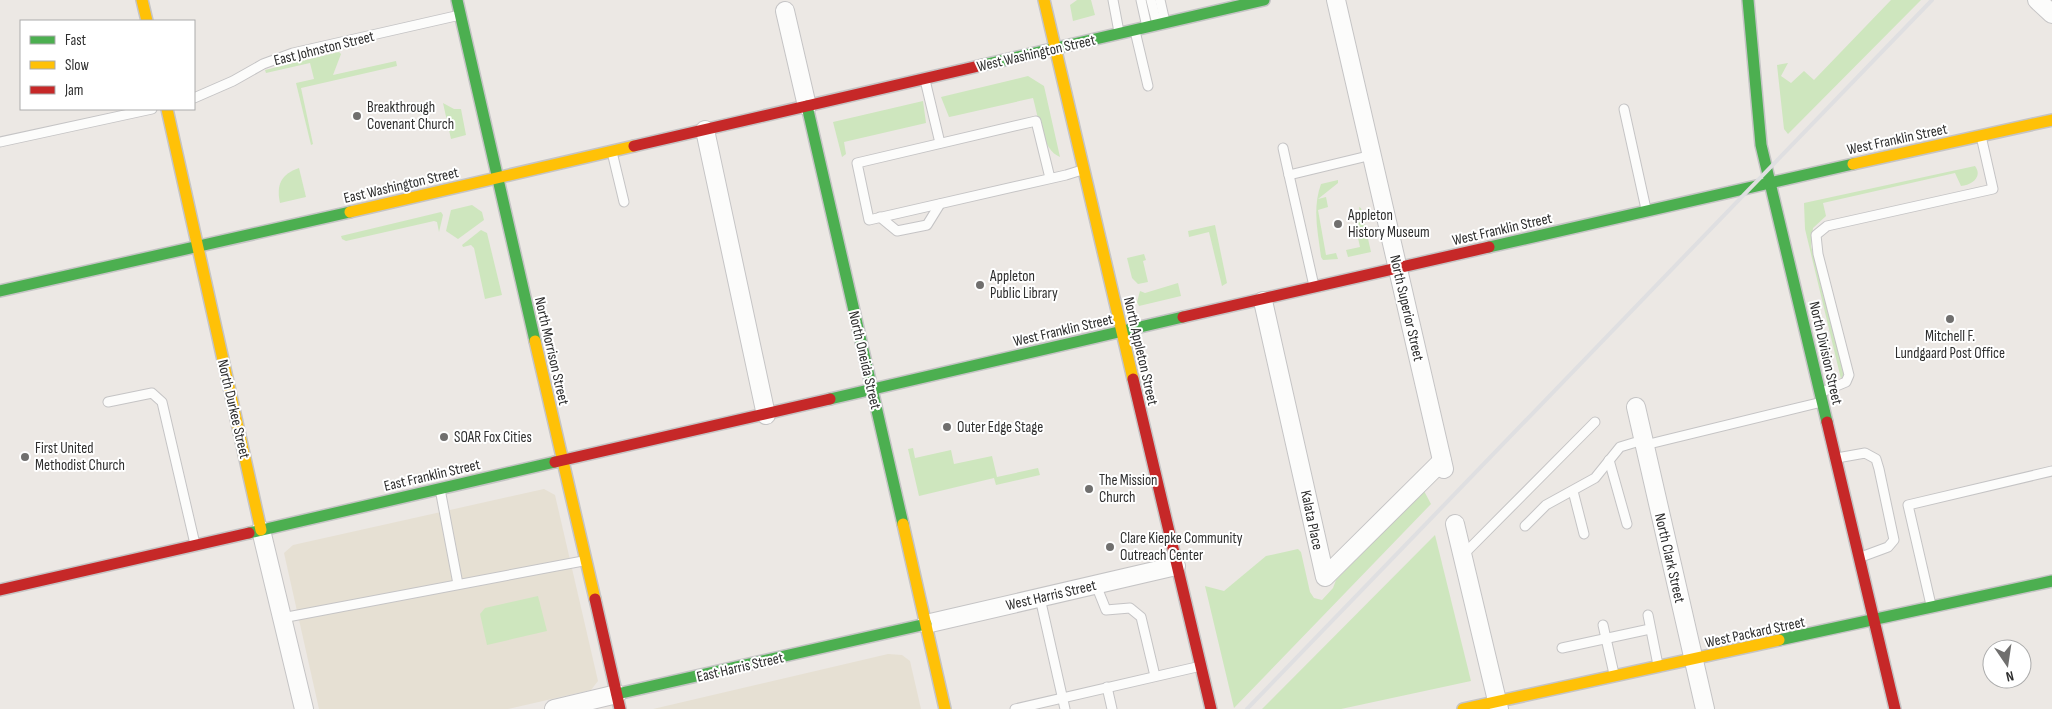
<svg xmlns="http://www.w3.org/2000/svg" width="2052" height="709" font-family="'Sofia Sans Condensed',sans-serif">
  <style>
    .education { fill: #e6e0d3 }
    .green { fill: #cee6be }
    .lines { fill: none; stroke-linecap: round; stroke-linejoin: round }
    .lane-casing { stroke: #c5c4c5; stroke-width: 11 }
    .street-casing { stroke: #c5c4c5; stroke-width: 20 }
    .fast-casing { stroke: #c5c4c5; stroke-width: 14 }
    .slow-casing { stroke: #c5c4c5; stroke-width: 14 }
    .jam-casing { stroke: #c5c4c5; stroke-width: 14 }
    .lane { stroke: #fcfcfb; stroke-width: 9 }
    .street { stroke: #fcfcfb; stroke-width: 18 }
    .fast { stroke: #4caf50; stroke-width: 11 }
    .slow { stroke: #ffc107; stroke-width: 11 }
    .jam { stroke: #c62828; stroke-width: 11 }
    .rail { stroke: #dfdfe1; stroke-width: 4 }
    .poi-dot { fill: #706f6e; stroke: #fff; stroke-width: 2 }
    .labels { text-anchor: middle; stroke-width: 4; stroke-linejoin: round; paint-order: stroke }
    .street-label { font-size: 15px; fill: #2e2e2e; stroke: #fff }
    .poi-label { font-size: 15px; fill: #2e2e2e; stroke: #fff; text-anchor: start }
  </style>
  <rect width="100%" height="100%" fill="#ece8e4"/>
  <g class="education">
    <path d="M544 489 555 495 598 681 591 690 508 709H319L284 553 293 545Z"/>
    <path d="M888 654 902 655 910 661 921 709H653Z"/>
  </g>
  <g class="green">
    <path d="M1077 0H1091L1095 15 1073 21 1070 5Z"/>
    <path d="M1891 0H1921L1788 134 1784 129 1777 65 1788 63 1781 76 1791 83 1804 71 1814 80Z"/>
    <path d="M339 52 341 54 333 75 396 61 397 66 301 88 313 144 311 145 296 83 314 79 310 63 266 73 265 70Z"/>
    <path d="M1028 76 1044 86 1060 157C1042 150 1038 115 1033 98L954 116 949 117 941 97Z"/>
    <path d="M923 101 926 123 844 142 846 154 842 157 833 122Z"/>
    <path d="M443 103 454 109H461L466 135 451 139Z"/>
    <path d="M1975 166C1983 177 1972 185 1961 186L1955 173 1823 203 1826 216 1813 228 1811 246 1845 372 1841 379 1805 229 1804 203Z"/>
    <path d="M299 168 306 197 280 203C276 185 281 174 299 168Z"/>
    <path d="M1338 180V183L1318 199 1326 197 1328 207 1318 210 1326 255 1336 253 1338 259 1323 260 1321 257C1318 232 1312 209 1321 184Z"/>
    <path d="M472 205 482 212 484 220 458 239 446 231 451 210Z"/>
    <path d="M1359 207 1361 208 1371 252 1348 257 1346 250 1360 247 1353 215 1360 214Z"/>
    <path d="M441 212 443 215 439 232 437 222 434 221 346 241 342 239 341 236Z"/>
    <path d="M1215 225 1227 283 1222 286 1209 232 1189 237 1188 231Z"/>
    <path d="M481 230 487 233 502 295 485 299 474 248 471 245 463 247 462 245Z"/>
    <path d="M1144 254 1146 260 1143 261 1148 282 1138 284 1132 278 1127 258Z"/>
    <path d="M1178 283 1181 296 1139 306 1137 302 1140 291 1145 293Z"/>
    <path d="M913 448 915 458 951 450 954 464 992 456 997 477 1038 468 1040 475 996 485 994 478 919 496 908 449Z"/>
    <path d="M1424 491 1431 504 1234 708 1205 586 1224 591 1266 556 1298 549 1301 552 1310 592 1314 598 1322 600 1333 588 1336 580Z"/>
    <path d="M1435 535 1471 681 1341 709H1262Z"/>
    <path d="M538 596 547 631 487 645 480 614 485 608Z"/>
  </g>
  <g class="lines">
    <g class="lane-casing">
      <g id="lane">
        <path d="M1113 0 1119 32"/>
        <path d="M1141 0 1147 27"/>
        <path d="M1151 0 1157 24"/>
        <path d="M1160 0 1165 22"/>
        <path d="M1135 31 1148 86"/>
        <path d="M925 80 940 143"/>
        <path d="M194 98 233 81 263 64 293 53 460 15"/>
        <path d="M1624 109 1646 209"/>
        <path d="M0 142 152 109"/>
        <path d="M1283 148 1289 175"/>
        <path d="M612 152 624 202"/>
        <path d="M1050 178 1036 121 857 163 869 220 1066 175 1082 170"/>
        <path d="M880 217 897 231 927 225 940 204"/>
        <path d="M1314 286 1289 175 1372 155"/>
        <path d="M1822 392 1846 382 1849 375 1818 254 1816 235 1827 226 1993 189 1981 136"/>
        <path d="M108 402 152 393 162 402 195 544"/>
        <path d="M1645 445 1822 402"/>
        <path d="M1837 458 1865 453 1876 459 1879 469 1894 540 1888 547 1861 557"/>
        <path d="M1609 460 1627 524"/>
        <path d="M440 489 458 584"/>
        <path d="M1573 491 1584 534"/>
        <path d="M1525 526 1546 505 1595 478 1620 447 1643 440"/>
        <path d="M1463 555 1595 422"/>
        <path d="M1096 585 1106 610 1130 608 1141 617 1155 676"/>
        <path d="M1040 598 1065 709"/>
        <path d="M1931 605 1908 505 2052 471"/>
        <path d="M1648 615 1658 665"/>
        <path d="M282 618 583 561"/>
        <path d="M1603 625 1614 674"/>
        <path d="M1562 648 1650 629"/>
        <path d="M1107 687 1112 709"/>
        <path d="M1015 709 1201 666"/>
      </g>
    </g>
    <g class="street-casing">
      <g id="street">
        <path d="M1336 0 1444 469"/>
        <path d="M2037 0 2052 14"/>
        <path d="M785 11 807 106"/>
        <path d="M705 130 766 415"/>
        <path d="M1263 301 1325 577 1442 461"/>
        <path d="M1636 407 1705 709"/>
        <path d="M1455 524 1499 709"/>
        <path d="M261 530 304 709"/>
        <path d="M926 624 1176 566"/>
        <path d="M554 709 617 694"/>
      </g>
    </g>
    <g class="fast-casing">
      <g id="fast">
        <path d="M457 0 535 341"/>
        <path d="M1748 0 1761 145 1827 422"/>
        <path d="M983 65 1264 0"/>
        <path d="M807 106 903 524"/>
        <path d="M1489 247 1853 164"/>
        <path d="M0 291 350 212"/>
        <path d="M830 399 1183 317"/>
        <path d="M249 533 555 462"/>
        <path d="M1779 640 2052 581"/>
        <path d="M617 694 926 624"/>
      </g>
    </g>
    <g class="slow-casing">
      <g id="slow">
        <path d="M142 0 147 21"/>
        <path d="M1044 0 1133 379"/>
        <path d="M167 109 261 530"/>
        <path d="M1853 164 2052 120"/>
        <path d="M350 212 634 146"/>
        <path d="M535 341 595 599"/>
        <path d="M903 524 945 709"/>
        <path d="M1463 709 1779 640"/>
      </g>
    </g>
    <g class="jam-casing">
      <g id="jam">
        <path d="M634 146 983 65"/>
        <path d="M1183 317 1489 247"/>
        <path d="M1133 379 1211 709"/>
        <path d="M1827 422 1895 709"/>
        <path d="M555 462 830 399"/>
        <path d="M0 590 249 533"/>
        <path d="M595 599 620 709"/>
      </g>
    </g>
    <use href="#lane" class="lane"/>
    <use href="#street" class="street"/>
    <use href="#fast" class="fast"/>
    <use href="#slow" class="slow"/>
    <use href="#jam" class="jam"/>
    <path class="rail" d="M1247 709 1932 0"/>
  </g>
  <g class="poi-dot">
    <circle cx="357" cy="116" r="5"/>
    <circle cx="1338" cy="224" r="5"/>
    <circle cx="980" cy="285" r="5"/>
    <circle cx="1950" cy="319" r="5"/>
    <circle cx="947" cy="427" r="5"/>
    <circle cx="444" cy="437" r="5"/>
    <circle cx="25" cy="457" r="5"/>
    <circle cx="1089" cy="489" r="5"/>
    <circle cx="1110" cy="547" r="5"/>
  </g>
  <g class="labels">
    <g class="street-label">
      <text transform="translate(324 48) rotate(-14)" y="5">East Johnston Street</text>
      <text transform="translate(1036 53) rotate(-13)" y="5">West Washington Street</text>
      <text transform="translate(1897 139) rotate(-12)" y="5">West Franklin Street</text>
      <text transform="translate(401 185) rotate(-13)" y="5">East Washington Street</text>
      <text transform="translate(1502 229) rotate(-13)" y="5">West Franklin Street</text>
      <text transform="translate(1407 308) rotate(77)" y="5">North Superior Street</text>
      <text transform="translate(1063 330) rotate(-13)" y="5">West Franklin Street</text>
      <text transform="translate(552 351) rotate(77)" y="5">North Morrison Street</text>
      <text transform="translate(1141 351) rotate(77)" y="5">North Appleton Street</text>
      <text transform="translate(1826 353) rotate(77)" y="5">North Division Street</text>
      <text transform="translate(865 360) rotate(77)" y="5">North Oneida Street</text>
      <text transform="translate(234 409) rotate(77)" y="5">North Durkee Street</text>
      <text transform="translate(432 475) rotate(-13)" y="5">East Franklin Street</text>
      <text transform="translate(1312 520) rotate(78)" y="5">Kalata Place</text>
      <text transform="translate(1670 558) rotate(77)" y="5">North Clark Street</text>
      <text transform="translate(1051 595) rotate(-13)" y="5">West Harris Street</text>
      <text transform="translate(1755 632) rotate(-12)" y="5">West Packard Street</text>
      <text transform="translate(740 667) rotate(-13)" y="5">East Harris Street</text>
    </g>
    <g class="poi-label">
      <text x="367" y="112">Breakthrough<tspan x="367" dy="17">Covenant Church</tspan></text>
      <text x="1348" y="220">Appleton<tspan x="1348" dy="17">History Museum</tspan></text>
      <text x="990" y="281">Appleton<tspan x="990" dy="17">Public Library</tspan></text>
      <text x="1950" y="341" text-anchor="middle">Mitchell F.<tspan x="1950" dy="17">Lundgaard Post Office</tspan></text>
      <text x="957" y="432">Outer Edge Stage</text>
      <text x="454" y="442">SOAR Fox Cities</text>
      <text x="35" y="453">First United<tspan x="35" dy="17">Methodist Church</tspan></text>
      <text x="1099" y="485">The Mission<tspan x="1099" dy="17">Church</tspan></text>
      <text x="1120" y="543">Clare Kiepke Community<tspan x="1120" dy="17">Outreach Center</tspan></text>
    </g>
  </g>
  <rect x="20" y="20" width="175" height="90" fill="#ffffff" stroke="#ababab"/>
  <rect x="30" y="36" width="25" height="8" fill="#4caf50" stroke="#ababab"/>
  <text x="65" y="45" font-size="15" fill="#2e2e2e">Fast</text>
  <rect x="30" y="61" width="25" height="8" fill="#ffc107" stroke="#ababab"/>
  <text x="65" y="70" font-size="15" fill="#2e2e2e">Slow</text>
  <rect x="30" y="86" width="25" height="8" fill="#c62828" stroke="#ababab"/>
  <text x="65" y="95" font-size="15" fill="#2e2e2e">Jam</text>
  <g transform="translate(2007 664) rotate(167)"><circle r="24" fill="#ffffff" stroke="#ababab"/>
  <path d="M0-4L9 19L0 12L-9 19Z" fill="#706f6e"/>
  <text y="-8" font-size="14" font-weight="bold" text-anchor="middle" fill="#2e2e2e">N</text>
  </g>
</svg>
